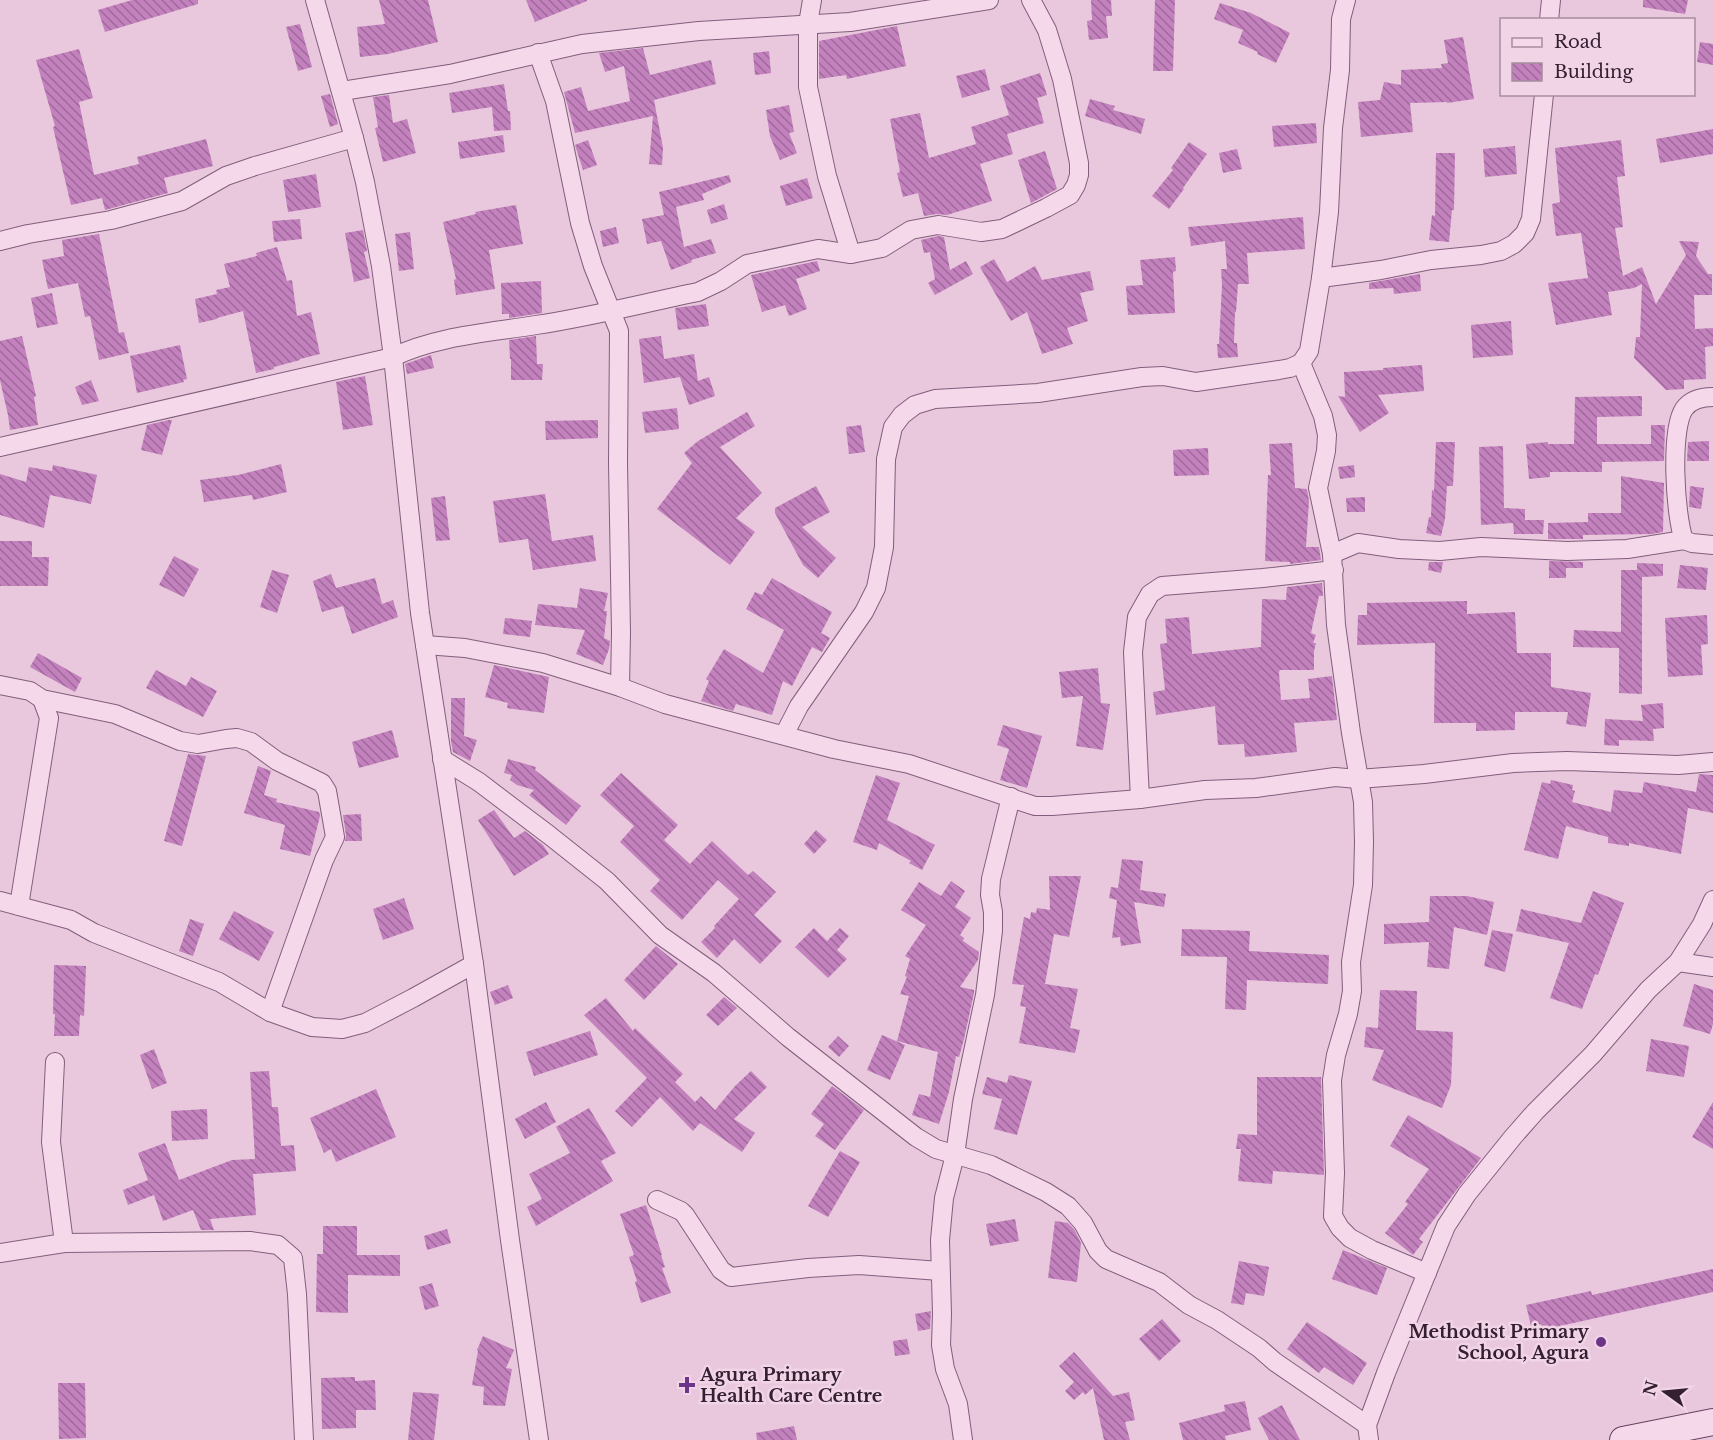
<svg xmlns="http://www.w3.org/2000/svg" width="1713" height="1440" font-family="'Libre Baskerville',serif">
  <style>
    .building { fill: url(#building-back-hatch) }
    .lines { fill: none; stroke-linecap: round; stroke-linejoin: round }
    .street-casing { stroke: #825e7c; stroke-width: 20 }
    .secondary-casing { stroke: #64415f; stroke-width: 28 }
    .street { stroke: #f5d9eb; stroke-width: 18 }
    .secondary { stroke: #f5d9eb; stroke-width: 26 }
    .poi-dot { fill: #6d358a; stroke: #f1d5e7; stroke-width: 2 }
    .labels { text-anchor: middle; stroke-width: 5; stroke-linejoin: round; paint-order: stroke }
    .poi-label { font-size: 18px; font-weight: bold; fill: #352032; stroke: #f1d5e7; text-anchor: end }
  </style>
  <defs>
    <pattern id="building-back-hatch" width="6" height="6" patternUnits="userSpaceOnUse" patternTransform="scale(1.5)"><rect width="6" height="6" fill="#c381be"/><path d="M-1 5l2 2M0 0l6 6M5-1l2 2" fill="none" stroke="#9f699b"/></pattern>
  </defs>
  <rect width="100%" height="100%" fill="#e9c7dd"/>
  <g class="building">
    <path d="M132 0H198V4L105 32 98 10Z"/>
    <path d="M379 0H428L438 42 388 54 360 57 357 27 385 24Z"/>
    <path d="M526 0H587V1L535 22Z"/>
    <path d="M1091 0H1111L1112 16H1106L1108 38 1089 40 1087 21 1092 20Z"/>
    <path d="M1155 0H1175L1173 71H1153Z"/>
    <path d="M1643 0H1688L1685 14 1643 7Z"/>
    <path d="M1220 3 1251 13 1290 33 1276 63 1257 54 1258 52 1238 43 1243 30 1214 19Z"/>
    <path d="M300 24 312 67 298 71 286 27Z"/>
    <path d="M897 26 906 66 847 79 846 75 819 79V41Z"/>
    <path d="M1463 37 1474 99 1447 103V102L1410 103 1413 132 1361 137 1358 102 1380 100 1384 82 1401 85V70L1442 68 1441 64 1448 63 1444 40Z"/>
    <path d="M1700 42 1713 44V65L1697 62Z"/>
    <path d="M643 48 650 75 711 60 716 84 654 100 663 148 662 165 649 164 653 116 575 133 564 92 581 87 588 111 630 101 624 66 605 72 599 53Z"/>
    <path d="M79 49 93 98 79 102 94 175 139 164 137 157 206 139 213 166 164 178 168 193 105 210 102 198 71 205 62 167 53 127 55 126 36 60Z"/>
    <path d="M769 51 771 73 755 75 753 53Z"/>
    <path d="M985 69 990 90 962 98 956 76Z"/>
    <path d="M1040 73 1047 95 1037 98 1044 123 1007 134 1013 154 980 164 992 201 947 215 936 214 924 216 918 193 903 197 897 173 900 172 890 119 920 113 929 158 976 144 971 127 1009 115 1000 86Z"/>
    <path d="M504 84 508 111H510L511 130 494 131 492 107 452 113 449 93Z"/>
    <path d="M330 94 338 124 330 127 321 96Z"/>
    <path d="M389 95 393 123 407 119 416 153 383 162 375 128 378 127 373 97Z"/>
    <path d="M1090 99 1115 106 1113 110 1145 119 1141 134 1085 116Z"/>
    <path d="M789 105 794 132 789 133 797 153 780 160 770 136 766 110Z"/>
    <path d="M1316 123 1317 143 1274 147 1272 126Z"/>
    <path d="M1713 129V154L1660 163 1656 139Z"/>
    <path d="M503 135 505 152 460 159 458 142Z"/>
    <path d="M588 140 597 165 583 170 575 145Z"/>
    <path d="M1621 140 1625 176 1617 177 1623 227 1615 228 1623 276 1642 267 1656 304 1686 255 1679 241 1699 242 1696 256 1708 274H1712V295H1694L1695 329 1713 328V346L1705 347 1706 379 1684 380V389L1666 390 1634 358 1636 337H1640L1642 284 1634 288 1608 292 1612 315 1556 325 1548 283 1588 278 1581 233 1556 236 1552 204 1560 202 1555 148Z"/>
    <path d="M1189 142 1207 154 1183 188 1184 189 1169 209 1152 196 1173 170 1171 168Z"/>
    <path d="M1515 146 1517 174 1485 177 1483 149Z"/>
    <path d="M1237 149 1242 169 1223 173 1219 153Z"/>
    <path d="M1045 151 1057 189 1031 203 1018 160Z"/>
    <path d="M1436 153H1455L1454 210H1452L1449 242 1429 240 1432 215 1435 216Z"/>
    <path d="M316 174 321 207 288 212 283 180Z"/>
    <path d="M729 175 731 182 702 194 704 200 676 207 684 247 711 239 716 253 691 260 692 262 671 270 661 241 647 244 642 219 664 215 659 192Z"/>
    <path d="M807 178 813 198 786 206 780 186Z"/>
    <path d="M724 204 728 219 711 224 707 210Z"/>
    <path d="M516 205 523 244 489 250 495 289 456 295 454 280 456 279 443 222 476 214 475 212Z"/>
    <path d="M1303 217 1305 249 1247 253 1249 284H1238L1236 312H1235L1234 343H1237L1238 357 1218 358 1217 344H1219L1222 285 1221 269H1227L1225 241 1191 246 1188 227Z"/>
    <path d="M300 219 302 239 274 242 272 221Z"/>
    <path d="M616 227 619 243 603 247 600 231Z"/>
    <path d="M363 230 367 251 364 252 370 278 354 282 345 233Z"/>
    <path d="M410 232 414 269 399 271 395 234Z"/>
    <path d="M99 234 119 333 124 332 129 353 99 360 90 316 85 317 78 283 48 289 42 260 64 256 62 240Z"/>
    <path d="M938 236 944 237 950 270 966 261 973 274 935 295 928 283 935 279 930 252 924 253 921 240Z"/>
    <path d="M277 247 287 281 292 280 297 316 311 312 320 354 300 359V360L274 367V369L256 373 243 311 217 318V319L199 323 195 299 217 294 216 290 230 287 224 264 257 256 256 253Z"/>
    <path d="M1175 257 1176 271 1173 272 1175 313 1128 315 1126 286 1143 285 1140 260Z"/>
    <path d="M994 259 1007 282 1035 266 1042 280 1090 271 1094 290 1080 293 1088 321 1067 328 1073 344 1042 354 1027 312 1011 321 980 267Z"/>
    <path d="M817 261 820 271 796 279 807 309 789 316 785 305 762 312 751 275Z"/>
    <path d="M1420 274 1421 291 1394 294 1393 288 1369 289V283Z"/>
    <path d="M541 281 542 313 509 318V314H502L501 283Z"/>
    <path d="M52 293 58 324 37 328 31 298Z"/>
    <path d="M706 304 709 326 678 330 675 308Z"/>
    <path d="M1511 321 1513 355 1473 358 1471 325Z"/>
    <path d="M22 336 36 396 34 397 38 425 10 430 8 415 0 380V341Z"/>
    <path d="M536 336 537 364H543L542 380H511V359H510L509 340Z"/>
    <path d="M661 336 664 359 694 354 698 381 709 377 715 396 689 405 680 377 644 383 639 339Z"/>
    <path d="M180 345 187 379 183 380 184 382 137 393 130 356Z"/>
    <path d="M431 355 434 368 407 374 405 364Z"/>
    <path d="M1422 365 1424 391 1378 395 1389 413 1360 432 1338 396 1345 397 1344 372 1383 370V368Z"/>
    <path d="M365 376 373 425 343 430 336 382Z"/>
    <path d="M91 380 99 401 82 405 75 387Z"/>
    <path d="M1642 396V416L1597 417V444H1651V425H1665L1664 461 1602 462V472H1550V477L1529 479 1526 444 1548 442V444H1574L1575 397Z"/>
    <path d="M677 408 679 429 645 433 642 412Z"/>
    <path d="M747 412 755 426 720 447 762 493 736 518 755 532 730 565 657 509 692 463 684 453 698 441Z"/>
    <path d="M169 420H172L162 455 141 450 147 425Z"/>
    <path d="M598 420V438L546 440 545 421Z"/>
    <path d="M861 425 865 452 849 454 846 427Z"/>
    <path d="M1709 441V461H1687L1688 442Z"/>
    <path d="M1436 442H1455L1453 486H1447L1445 519 1441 536 1426 533 1429 517H1431L1432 490 1434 491Z"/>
    <path d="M1292 443 1295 488 1307 489 1309 501 1306 547H1319L1321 560 1290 564V562L1265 561 1268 475H1271L1269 444Z"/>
    <path d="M1503 446 1504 508 1525 509V520H1544L1543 534H1514L1513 523 1481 525 1479 447Z"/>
    <path d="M1208 448 1209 475 1174 476 1173 450Z"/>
    <path d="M281 464 287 492 253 500 252 495 204 502 200 480 238 475Z"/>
    <path d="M53 465 97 475 91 504 50 495 44 528 0 515V474L26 482 29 467 52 471Z"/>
    <path d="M1354 465 1355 477 1340 479 1338 467Z"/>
    <path d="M1621 476 1664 483 1663 532 1652 534 1583 535V539H1548V523L1588 522V513H1621Z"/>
    <path d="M816 486 830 512 802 527 836 558 818 578 803 565 775 513V508Z"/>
    <path d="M1690 486 1704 488 1701 509 1689 507Z"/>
    <path d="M545 494 552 541 593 535 596 561 533 570 528 539 499 543 493 501Z"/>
    <path d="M445 496 450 540 436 541 431 498Z"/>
    <path d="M1365 497V512H1347L1346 498Z"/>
    <path d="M0 541H32V557H49L48 586H0Z"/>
    <path d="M174 556 199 569 184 597 159 585Z"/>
    <path d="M1549 561 1583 562V568H1566V578H1549Z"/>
    <path d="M1429 562H1443L1441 573 1428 570Z"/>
    <path d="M1637 563 1663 564V576L1642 577V694L1619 693V648L1573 647 1574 630 1621 632V570H1637Z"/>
    <path d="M1680 565 1708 568 1706 590 1677 588Z"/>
    <path d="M272 570 289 575 277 613 260 607Z"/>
    <path d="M331 574 336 588 375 578 382 604 393 600 398 617 352 634 343 606 322 612 313 581Z"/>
    <path d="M772 578 832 612 821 633 830 638 822 652 812 647 792 686 783 681 772 715 736 704 733 711 701 701 709 681 706 679 724 649 763 673 784 630 746 609 755 592 762 595Z"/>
    <path d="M1322 583 1323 596H1319L1311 633 1316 635 1313 643H1316L1314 651V670H1280L1279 672 1281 700 1310 698 1308 679 1332 676 1337 720 1294 723 1297 752 1245 757 1244 744 1218 745 1215 706 1156 715 1153 692 1165 690 1160 644 1167 643 1165 619 1189 617 1192 654 1261 647 1262 599 1286 600 1287 587Z"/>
    <path d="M580 588 608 593 604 611H607L604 638 610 641 609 649 603 665 576 654 585 630 535 625 538 604 577 608Z"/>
    <path d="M1467 601V614L1515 612 1517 653H1551V687L1591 693 1586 727 1566 724 1568 712H1515V730L1476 731V723H1434L1435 643 1357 645 1358 615H1367V603Z"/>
    <path d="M1707 615 1708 644 1701 645 1703 675 1668 677 1665 618Z"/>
    <path d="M505 618 532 621 530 637 503 634Z"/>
    <path d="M38 653 82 678 75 692 30 667Z"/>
    <path d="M494 665 549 677 544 713 507 708 508 703 485 697Z"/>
    <path d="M1098 668 1101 703 1110 704 1103 750 1076 746 1083 696 1062 698 1059 672Z"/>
    <path d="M156 670 186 686 191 677 217 691 203 717 146 688Z"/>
    <path d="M451 698H465L464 736 477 740 470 761 453 752 451 741Z"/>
    <path d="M1663 703 1664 728 1653 729 1654 741 1619 740V746L1604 745 1605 719 1643 721 1641 705Z"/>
    <path d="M1003 725 1042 736 1027 788 1000 780 1009 749 997 745Z"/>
    <path d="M392 730 399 757 359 768 352 742Z"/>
    <path d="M188 754 206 756 182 846 164 841Z"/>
    <path d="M508 759 536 767 535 770 581 806 566 825 529 795 534 790 517 785 510 780 512 775 504 773Z"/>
    <path d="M258 766 271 771 264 795 277 799 276 802 319 812 320 816 310 856 280 849 285 825 244 813Z"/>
    <path d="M621 773 678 825 664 840 690 864 712 841 748 875 753 871 776 892 754 915 782 941 760 964 734 939 717 958 701 942 715 928 714 926 739 899 718 880 682 920 650 891 660 880 620 842 634 826 600 795Z"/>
    <path d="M1699 774 1713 775V813L1688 808 1681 854 1629 843V846L1608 843V837L1566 826 1558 859 1524 850 1542 782 1550 784 1551 780 1573 785 1572 790 1575 791 1572 802 1611 812 1614 790 1642 793 1644 782 1696 792Z"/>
    <path d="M876 775 900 783 887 820 935 845 922 870 909 863 911 861 879 843 877 850 853 842Z"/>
    <path d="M494 810 514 838 525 831 543 845 549 854 514 876 478 820Z"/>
    <path d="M361 814 362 841H345L346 835 343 815Z"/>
    <path d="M816 830 827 840 814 854 804 844Z"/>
    <path d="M1122 859 1143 861 1140 890 1166 894 1164 907 1134 902 1141 943 1121 946 1120 937 1112 938 1117 900 1109 898 1111 887 1118 888Z"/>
    <path d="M1049 876H1081L1069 937 1054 934 1045 984 1078 989 1070 1028 1080 1030 1075 1053 1019 1043 1026 1007 1020 1006 1024 985 1012 984 1024 917 1030 919 1031 912 1036 913 1037 908 1050 910Z"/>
    <path d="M951 881 965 891 955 907 971 918 960 935 964 938 963 941 979 952 978 960 960 987 974 990V993L964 1039 959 1057 956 1056 949 1092 939 1124 912 1115 919 1094 930 1097 938 1052 897 1041 909 996 900 994 907 977 905 976 910 959 905 956 926 925 901 910 919 882 941 896Z"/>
    <path d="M1593 891 1624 903 1598 975 1595 974 1582 1009 1550 998 1569 943 1516 931 1521 909 1581 923Z"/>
    <path d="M1430 896H1467L1494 902 1487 935 1454 927 1449 969 1427 967 1429 942 1384 944V924L1429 922Z"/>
    <path d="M404 898 414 929 383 940 373 909Z"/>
    <path d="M234 911 274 932 259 961 219 939Z"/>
    <path d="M190 919 204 924 193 956 179 951Z"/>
    <path d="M814 928 827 941 840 928 849 936 837 950 847 959 828 978 795 947Z"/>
    <path d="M1182 929 1250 931 1249 951 1329 955 1328 984 1247 980 1246 1010 1225 1009 1227 957 1181 956Z"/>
    <path d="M1492 930 1513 934 1505 972 1484 966Z"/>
    <path d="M656 946 678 964 644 1000 624 980Z"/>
    <path d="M54 965 86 966 84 1016 80 1015 79 1036H54L55 1014H53Z"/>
    <path d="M1694 984 1713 990V1024L1710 1034 1683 1026Z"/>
    <path d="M508 985 513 998 495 1005 490 992Z"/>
    <path d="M1380 990 1417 991 1416 1030 1453 1032 1451 1085 1442 1108 1372 1080 1384 1050 1364 1047 1366 1027 1378 1028Z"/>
    <path d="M724 997 737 1008 718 1026 706 1015Z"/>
    <path d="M606 998 633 1031 635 1028 683 1074 675 1082 695 1102 701 1096 715 1110 735 1086 751 1071 767 1087 734 1119 755 1133 742 1152 700 1123 693 1131 660 1097 632 1127 615 1111 647 1078 584 1015Z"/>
    <path d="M590 1031 598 1055 534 1076 526 1052Z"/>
    <path d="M882 1035 905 1045 890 1080 867 1070Z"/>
    <path d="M838 1036 849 1046 839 1057 828 1047Z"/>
    <path d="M1651 1039 1689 1046 1684 1077 1646 1071Z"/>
    <path d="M154 1049 167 1083 152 1089 140 1055Z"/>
    <path d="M269 1071 272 1107H278L281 1146 294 1145 296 1171 253 1174 256 1215 210 1219 214 1230H201L193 1210 163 1221 154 1195 128 1205 123 1190 148 1180 138 1153 165 1143 179 1180 232 1160 255 1159 250 1072Z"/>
    <path d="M1009 1075 1032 1081 1017 1135 994 1129 1002 1099 982 1094 987 1077 1007 1083Z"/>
    <path d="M1257 1077H1321L1324 1175 1273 1171 1272 1184 1238 1181 1241 1149H1236L1238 1134 1257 1135Z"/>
    <path d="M832 1086 864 1110 835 1150 815 1136 824 1124 811 1114Z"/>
    <path d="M376 1089 396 1137 336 1162 331 1149 324 1153 310 1118Z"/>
    <path d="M546 1102 556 1122 525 1139 515 1119Z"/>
    <path d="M1713 1102V1149L1692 1137Z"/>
    <path d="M589 1108 616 1153 601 1161 613 1181 536 1226 527 1207 542 1199 529 1174 570 1153 556 1127Z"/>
    <path d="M207 1109 208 1139 172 1141 171 1111Z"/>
    <path d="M1408 1115 1481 1158 1419 1239 1423 1242 1413 1255 1385 1233 1408 1204 1405 1202 1429 1169 1390 1146Z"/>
    <path d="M840 1151 860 1162 828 1217 808 1206Z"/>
    <path d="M646 1205 662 1255H661L665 1267 662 1268 671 1293 641 1303 635 1282 637 1281 629 1257 634 1255 620 1214Z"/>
    <path d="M1015 1219 1019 1241 990 1246 986 1224Z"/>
    <path d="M1055 1221 1068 1223 1074 1229 1081 1243 1077 1282 1048 1278Z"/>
    <path d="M323 1226H357V1255H400V1276L348 1275V1313L316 1312 317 1254H323Z"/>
    <path d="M447 1229 451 1243 427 1250 424 1236Z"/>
    <path d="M1343 1250 1387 1268 1377 1295 1332 1279Z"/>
    <path d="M1239 1261 1269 1267 1264 1296 1246 1293 1244 1305 1231 1303Z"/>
    <path d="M1713 1269V1292L1542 1330 1541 1324 1531 1326 1526 1305 1591 1291 1592 1295Z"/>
    <path d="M432 1283 439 1306 425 1310 419 1287Z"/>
    <path d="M931 1311 930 1329 918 1331 915 1314Z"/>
    <path d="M1162 1319 1181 1341 1159 1361 1139 1339Z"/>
    <path d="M1307 1322 1367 1363 1353 1385 1324 1367 1319 1373 1287 1349Z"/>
    <path d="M483 1336 514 1350 506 1368 512 1369 505 1406 483 1405 484 1387 472 1385 478 1351 477 1350Z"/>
    <path d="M907 1339 910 1354 895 1356 893 1341Z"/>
    <path d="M1074 1352 1113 1396 1129 1392 1135 1420 1125 1422 1130 1440H1104L1093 1388 1085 1395 1083 1392 1074 1400 1065 1391 1074 1382 1059 1366Z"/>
    <path d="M355 1377V1381L375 1380 376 1410H356V1428L322 1429 321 1378Z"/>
    <path d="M58 1383H85L86 1438 59 1439Z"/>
    <path d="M413 1392 439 1394 434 1440H408Z"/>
    <path d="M1245 1401 1251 1430 1225 1436 1226 1440H1183L1179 1423 1225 1411 1224 1405Z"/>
    <path d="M1282 1405 1300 1440H1269L1258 1418Z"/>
    <path d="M794 1426 797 1440H757L756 1433Z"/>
  </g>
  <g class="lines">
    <g class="street-casing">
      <g id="street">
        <path d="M315 0 354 138 365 182 381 266 393 357 420 613 474 964 510 1240 539 1440"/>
        <path d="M812 0 808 24V87L827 176 851 254"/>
        <path d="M1549 20 1551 0"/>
        <path d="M538 53 555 101 580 223 593 266 619 331 618 463 621 632 620 687"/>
        <path d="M342 91 450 74 582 44 699 31 850 22 989 0"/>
        <path d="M0 241 28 234 111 220 182 201 226 176 255 166 354 138"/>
        <path d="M1321 278 1381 270 1431 260 1481 255 1501 251 1514 244 1525 233 1531 219 1544 94"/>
        <path d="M1301 363 1323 416 1327 435 1326 451 1318 488 1332 554 1336 625 1351 733 1363 802 1364 842 1363 885 1351 962 1352 991 1348 1014 1336 1055 1332 1080 1335 1173 1333 1216 1340 1228 1350 1238 1372 1250 1427 1273"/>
        <path d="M1713 397C1702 397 1691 399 1684 409 1670 430 1675 516 1684 540L1692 543 1713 545"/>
        <path d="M0 447 393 357C437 336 487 333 536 325 590 317 644 303 698 292L721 281 747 264 818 249 851 254 882 248 911 230 938 225 981 232 1002 229 1046 208 1070 195 1076 185 1079 175V163L1062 79 1047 30 1031 0"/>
        <path d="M1332 554 1358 543 1399 549 1440 551 1481 547 1567 551 1627 549 1684 540"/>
        <path d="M425 645 465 648 543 663 620 687 665 704 834 749 909 764 1035 806H1052L1090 803 1140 799 1205 790 1256 788 1335 777 1358 779 1424 774 1513 763 1567 761 1678 765 1713 762"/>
        <path d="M0 685 30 691 42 699 49 718 19 906"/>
        <path d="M42 699 115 714 180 741 198 744 226 739 237 738 251 742 277 761 322 783 327 791 335 837 324 860 270 1012"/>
        <path d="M784 735 799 706 864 612 876 588 884 547 886 459 893 427 902 415 915 405 935 399 1038 393 1142 377 1163 376 1196 382 1279 370 1290 368 1301 363 1309 351 1321 278 1329 212 1333 128 1340 70 1341 19 1346 0"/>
        <path d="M442 759 479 782 549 835 607 881 660 935 714 973 788 1037 916 1137 936 1149 991 1165 1046 1192 1068 1206 1083 1223 1098 1251 1106 1259 1159 1282 1189 1305 1217 1320 1259 1348 1275 1362 1367 1425"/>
        <path d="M1140 799 1133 652 1137 617 1150 594 1162 586 1263 578 1334 570"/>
        <path d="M0 901 71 920 94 933 219 982 270 1012 312 1027 342 1029 365 1023 413 998 474 964"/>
        <path d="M1678 962 1713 967"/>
        <path d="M55 1062 51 1142 64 1243"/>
        <path d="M657 1200 681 1211 685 1215 721 1270 731 1277 808 1268 859 1265 940 1271"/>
        <path d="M0 1253 64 1243 250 1241 278 1245 293 1258 297 1294 304 1440"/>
        <path d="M963 1440 958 1404 945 1369 941 1345 942 1314 940 1240 944 1198 955 1155 963 1099 985 995 993 931V912L990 895 991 879 1011 797"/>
        <path d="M1369 1440 1367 1425 1386 1373 1446 1226 1467 1194 1513 1137 1535 1112 1593 1054 1648 990 1678 962 1702 924 1713 900"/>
      </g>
    </g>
    <g class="secondary-casing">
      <path id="secondary" d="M1623 1440 1713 1422"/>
    </g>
    <use href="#street" class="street"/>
    <use href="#secondary" class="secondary"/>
  </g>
  <g class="poi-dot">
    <circle cx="1601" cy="1342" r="6"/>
    <path d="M684 1376h6v6h6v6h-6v6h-6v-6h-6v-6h6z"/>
  </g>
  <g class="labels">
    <g class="poi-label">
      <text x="1589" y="1338">Methodist Primary<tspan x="1589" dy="21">School, Agura</tspan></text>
      <text x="700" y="1381" text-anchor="start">Agura Primary<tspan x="700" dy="21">Health Care Centre</tspan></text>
    </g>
  </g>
  <rect x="1500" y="18" width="195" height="78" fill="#f1d5e7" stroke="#a68d9f" stroke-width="1.5"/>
  <rect x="1512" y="38" width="30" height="9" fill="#f5d9eb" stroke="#a68d9f" stroke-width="1.5"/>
  <text x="1554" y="48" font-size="18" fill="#352032">Road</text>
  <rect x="1512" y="63" width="30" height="18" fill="url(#building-back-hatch)" stroke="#a68d9f" stroke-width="1.5"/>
  <text x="1554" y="78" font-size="18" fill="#352032">Building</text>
  <g transform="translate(1665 1392) rotate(285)" stroke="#f1d5e7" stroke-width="4.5" paint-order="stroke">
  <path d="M0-4.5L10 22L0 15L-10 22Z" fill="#352032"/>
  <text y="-9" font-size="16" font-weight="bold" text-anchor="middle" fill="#352032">N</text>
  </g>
</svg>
